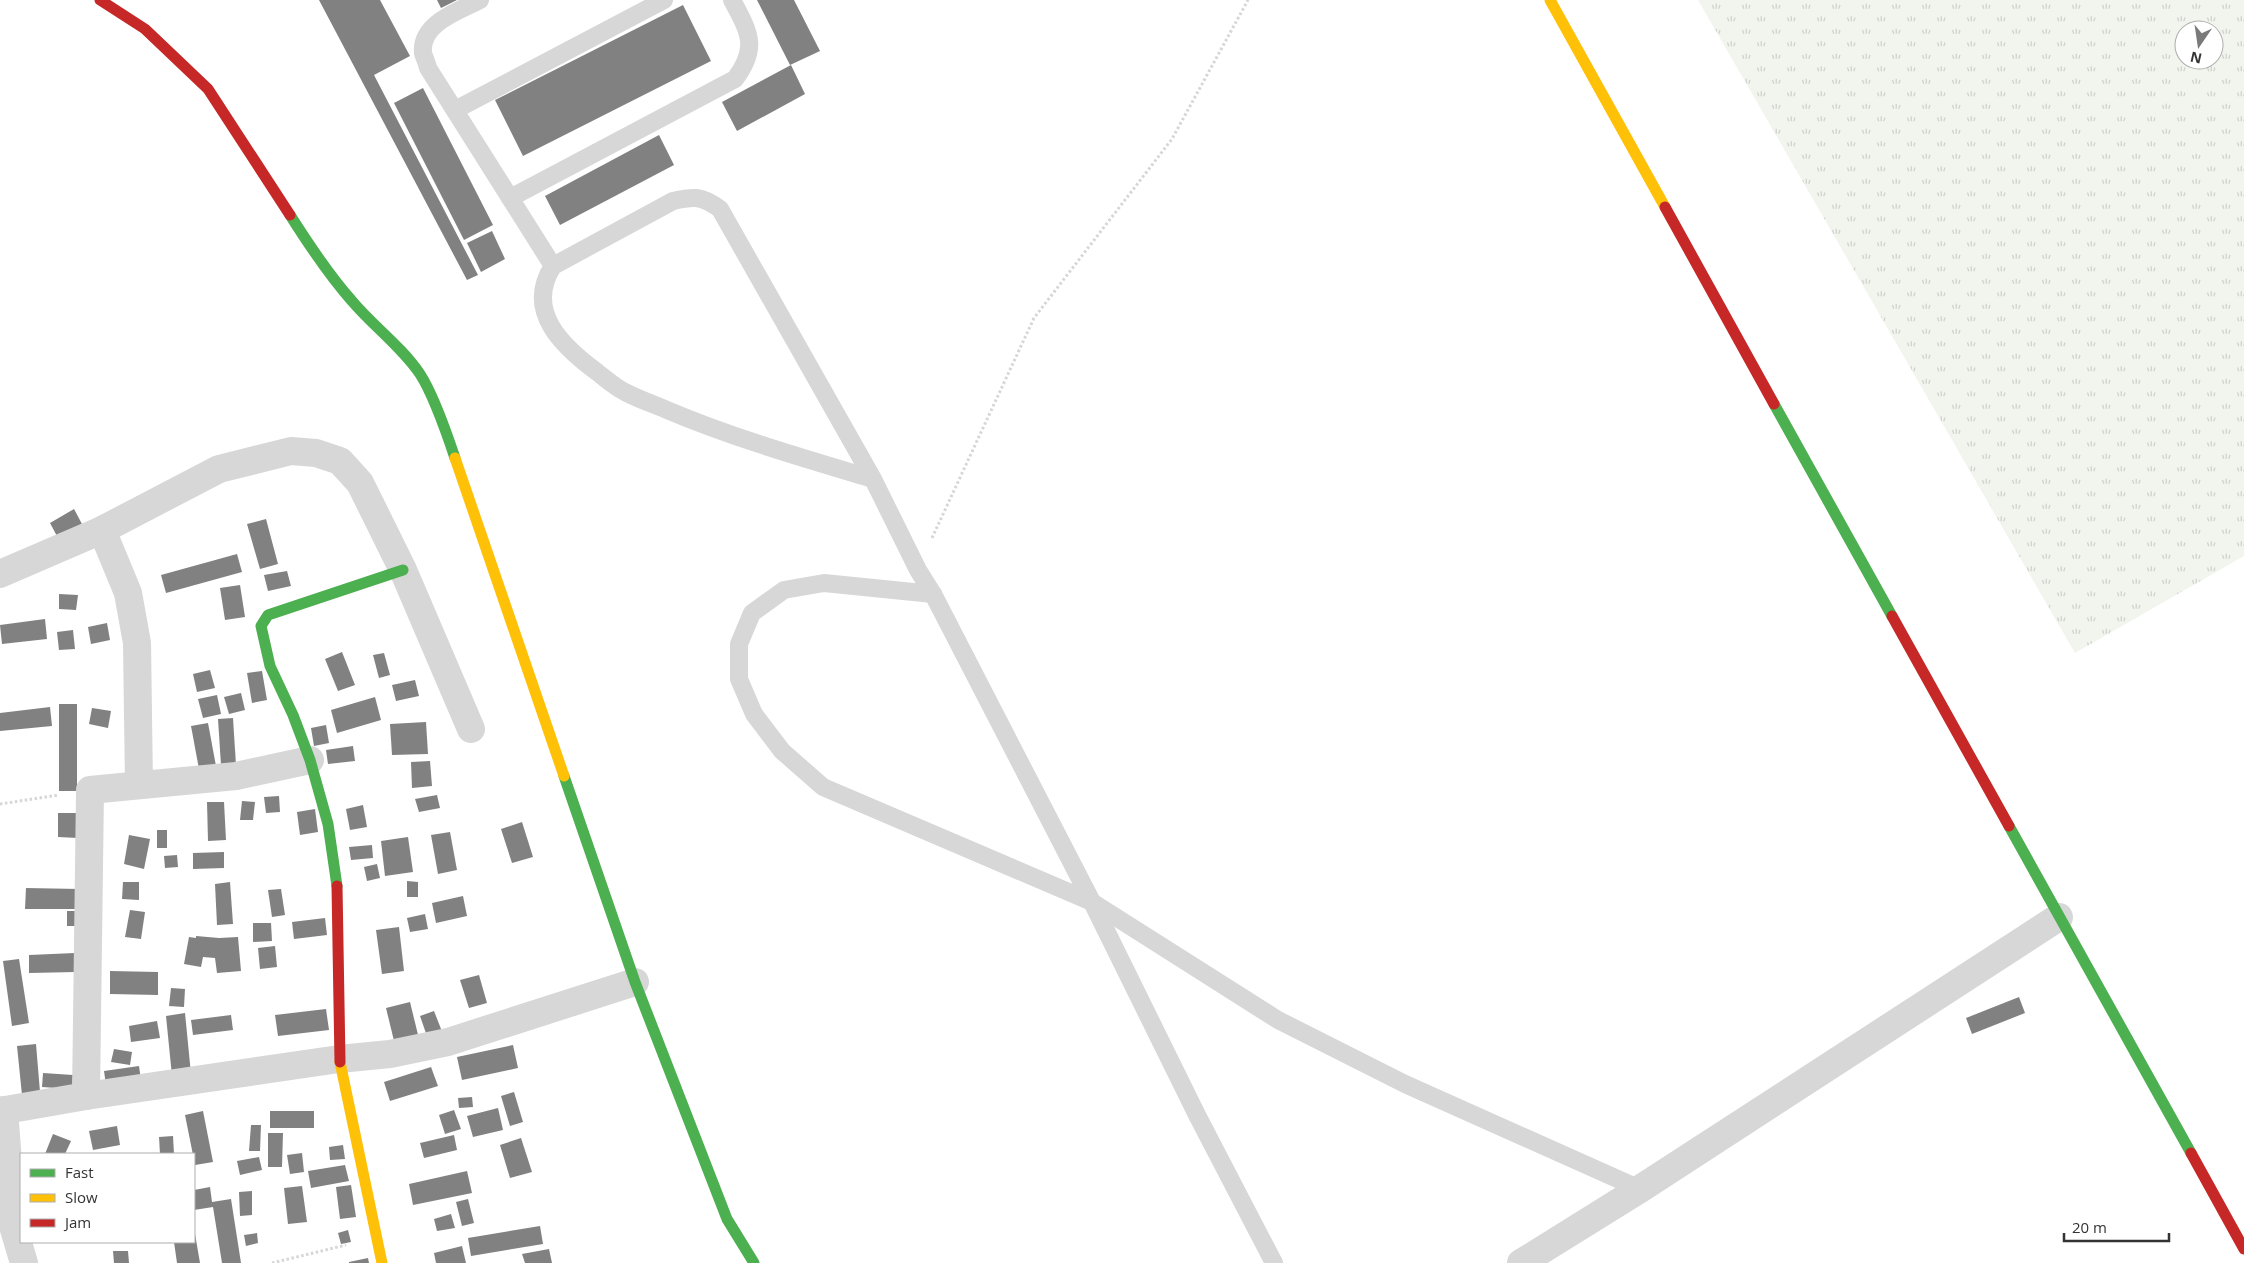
<svg xmlns="http://www.w3.org/2000/svg" width="2244" height="1263" font-family="'Open Sans',sans-serif">
  <style>
    .grass { fill: url(#grass-tufts); fill-rule: evenodd }
    .building { fill: #818181 }
    .lines { fill: none; stroke-linecap: round; stroke-linejoin: round }
    .path { stroke: #d6d6d6; stroke-width: 3; stroke-dasharray: 2.5 2.5; stroke-linecap: butt }
    .lane { stroke: #d7d7d7; stroke-width: 18 }
    .street { stroke: #d7d7d7; stroke-width: 28 }
    .fast { stroke: #4caf50; stroke-width: 11 }
    .slow { stroke: #ffc107; stroke-width: 11 }
    .jam { stroke: #c62828; stroke-width: 11 }
  </style>
  <defs>
    <pattern id="grass-tufts" width="24" height="20" patternUnits="userSpaceOnUse" patternTransform="scale(1.25)"><rect width="24" height="20" fill="#f1f5ed"/><path d="M3 7l-1-3M5 7V3M7 7l1-3M15 17l-1-3M17 17v-4M19 17l1-3" fill="none" stroke="#cfd2cc"/></pattern>
  </defs>
  <rect width="100%" height="100%" fill="#fff"/>
  <path class="grass" d="M1698 0H2244V556L2075 653ZM2184 30H2214V60H2184Z"/>
  <g class="building">
    <path d="M319 0H380L410 56 374 75 478 275 467 280Z"/>
    <path d="M437 0H457L441 8Z"/>
    <path d="M757 0H794L820 51 790 65Z"/>
    <path d="M683 5 711 61 523 156 495 100Z"/>
    <path d="M791 65 805 94 737 131 722 102Z"/>
    <path d="M423 88 493 225 464 240 394 103Z"/>
    <path d="M659 135 674 165 560 225 545 196Z"/>
    <path d="M492 231 505 259 481 272 467 243Z"/>
    <path d="M74 509 82 524 58 538 50 523Z"/>
    <path d="M266 519 278 564 260 569 247 524Z"/>
    <path d="M237 554 242 572 166 593 161 575Z"/>
    <path d="M287 571 291 586 268 591 264 575Z"/>
    <path d="M240 585 245 617 225 620 220 588Z"/>
    <path d="M59 594 78 595 76 610 59 609Z"/>
    <path d="M45 619 47 639 2 644 0 625Z"/>
    <path d="M107 623 110 640 91 644 88 627Z"/>
    <path d="M73 630 75 649 59 650 57 632Z"/>
    <path d="M342 652 355 685 338 691 325 659Z"/>
    <path d="M384 653 390 675 379 678 373 655Z"/>
    <path d="M210 670 215 688 197 692 193 674Z"/>
    <path d="M262 671 267 700 252 703 247 673Z"/>
    <path d="M415 680 419 696 396 701 392 685Z"/>
    <path d="M241 693 245 710 229 714 224 697Z"/>
    <path d="M217 695 221 714 203 718 198 699Z"/>
    <path d="M375 697 381 720 337 733 331 710Z"/>
    <rect x="59" y="704" width="18" height="87"/>
    <path d="M50 707 52 726 0 731V713Z"/>
    <path d="M92 708 111 711 108 728 89 724Z"/>
    <path d="M233 718 236 765H221L218 719Z"/>
    <path d="M426 722 428 754 392 755 390 724Z"/>
    <path d="M208 723 216 766 199 769 191 726Z"/>
    <path d="M326 725 329 743 314 746 311 728Z"/>
    <path d="M353 746 355 761 328 764 326 750Z"/>
    <path d="M430 761 432 786 412 788 411 762Z"/>
    <path d="M437 795 440 808 419 812 415 799Z"/>
    <path d="M279 796 280 812 266 813 264 797Z"/>
    <path d="M242 801 255 802 253 820H240Z"/>
    <path d="M207 802H224L226 840 208 841Z"/>
    <path d="M363 805 367 827 350 830 346 809Z"/>
    <path d="M315 809 318 832 300 835 297 812Z"/>
    <path d="M58 813H79L78 838 58 837Z"/>
    <path d="M522 822 533 857 512 863 501 829Z"/>
    <rect x="157" y="830" width="10" height="18"/>
    <path d="M450 832 457 870 438 874 431 835Z"/>
    <path d="M129 835 150 839 144 869 124 864Z"/>
    <path d="M408 837 413 872 385 876 381 841Z"/>
    <path d="M372 845 373 858 351 860 349 847Z"/>
    <path d="M224 852V868L193 869V853Z"/>
    <path d="M177 855 178 867 165 868 164 856Z"/>
    <path d="M377 864 380 878 367 881 364 867Z"/>
    <path d="M407 881 418 882V897H407Z"/>
    <path d="M123 882H139V900L122 899Z"/>
    <path d="M230 882 233 924 217 925 215 884Z"/>
    <path d="M26 888 80 889V909H25Z"/>
    <path d="M281 889 285 915 272 917 268 890Z"/>
    <path d="M463 896 467 916 436 923 432 903Z"/>
    <path d="M130 910 145 912 141 939 125 937Z"/>
    <path d="M67 911H82L81 926H67Z"/>
    <path d="M425 914 428 929 410 932 407 918Z"/>
    <path d="M325 918 327 935 294 939 292 922Z"/>
    <path d="M253 923H271L272 941 253 942Z"/>
    <path d="M399 927 404 971 382 974 376 930Z"/>
    <path d="M196 936 219 938 238 937 241 971 217 973 215 958 203 957 201 967 184 964 189 937 196 938Z"/>
    <path d="M275 946 277 967 260 969 258 948Z"/>
    <path d="M75 953 76 972 29 973V955Z"/>
    <path d="M19 959 29 1023 12 1026 3 961Z"/>
    <path d="M110 971 158 972V995L110 994Z"/>
    <path d="M479 975 487 1003 469 1008 460 980Z"/>
    <path d="M171 988 185 989 184 1007 169 1006Z"/>
    <path d="M2019 997 2025 1013 1972 1034 1966 1018Z"/>
    <path d="M410 1002 420 1043 396 1049 386 1008Z"/>
    <path d="M326 1009 329 1030 278 1036 275 1015Z"/>
    <path d="M434 1011 443 1034 428 1039 420 1016Z"/>
    <path d="M185 1013 191 1074 172 1076 166 1016Z"/>
    <path d="M231 1015 233 1030 193 1035 191 1020Z"/>
    <path d="M157 1021 160 1038 131 1042 129 1026Z"/>
    <path d="M36 1044 41 1104 23 1105 17 1046Z"/>
    <path d="M513 1045 518 1068 462 1080 457 1057Z"/>
    <path d="M114 1049 132 1052 130 1065 111 1062Z"/>
    <path d="M139 1066 142 1087 107 1092 104 1071Z"/>
    <path d="M431 1067 438 1086 390 1101 384 1082Z"/>
    <path d="M43 1073 73 1075 72 1089 42 1087Z"/>
    <path d="M514 1092 523 1122 510 1126 501 1096Z"/>
    <path d="M472 1097 473 1107 459 1108 458 1098Z"/>
    <path d="M498 1108 503 1130 473 1137 467 1116Z"/>
    <path d="M454 1110 461 1129 445 1134 439 1115Z"/>
    <path d="M203 1111 213 1162 195 1165 185 1115Z"/>
    <rect x="270" y="1111" width="44" height="17"/>
    <path d="M251 1125H261L260 1151H249Z"/>
    <path d="M117 1126 120 1145 93 1150 89 1131Z"/>
    <path d="M268 1133H283L282 1167H268Z"/>
    <path d="M53 1134 71 1141 65 1154H45Z"/>
    <path d="M454 1135 457 1150 424 1158 420 1143Z"/>
    <path d="M173 1136 174 1154H160L159 1137Z"/>
    <path d="M521 1138 532 1172 510 1178 500 1145Z"/>
    <path d="M343 1145 345 1159 330 1160 329 1147Z"/>
    <path d="M302 1153 304 1172 290 1174 287 1155Z"/>
    <path d="M259 1157 262 1170 240 1175 237 1161Z"/>
    <path d="M345 1165 349 1181 311 1188 308 1171Z"/>
    <path d="M467 1171 472 1193 413 1205 409 1184Z"/>
    <path d="M351 1185 356 1217 340 1219 336 1187Z"/>
    <path d="M302 1186 307 1222 288 1224 284 1188Z"/>
    <path d="M210 1187 212 1202 231 1199 241 1263H222L213 1207 194 1210V1190Z"/>
    <path d="M252 1191V1215L240 1216 239 1192Z"/>
    <path d="M468 1199 474 1223 462 1226 456 1202Z"/>
    <path d="M451 1214 455 1228 437 1231 434 1219Z"/>
    <path d="M540 1226 543 1244 471 1256 468 1238Z"/>
    <path d="M194 1228 200 1263H177L174 1242H194Z"/>
    <path d="M348 1230 351 1242 341 1244 338 1233Z"/>
    <path d="M257 1233 258 1243 246 1246 244 1235Z"/>
    <path d="M462 1246 466 1263H436L434 1253Z"/>
    <path d="M549 1249 552 1263H525L522 1254Z"/>
    <path d="M113 1251H128L129 1263H114Z"/>
    <path d="M368 1258 369 1263H349V1262Z"/>
  </g>
  <g class="lines">
    <g class="path">
      <path d="M932 538 1034 318 1172 139 1248 0"/>
      <path d="M0 804 59 795"/>
      <path d="M272 1263 346 1245"/>
    </g>
    <g class="lane">
      <path d="M480 0C459 11 420 23 423 53 424 57 427 63 428 68L553 266"/>
      <path d="M455 110 664 0"/>
      <path d="M510 198 735 79C759 47 749 32 732 0"/>
      <path d="M873 479C803 458 733 438 667 410 653 404 638 399 625 392 615 387 606 379 597 372 563 347 524 311 553 266L673 201C695 196 702 196 720 209L873 479 918 570 933 594 1092 902 1197 1115 1274 1263"/>
      <path d="M933 594 824 583 784 590 752 613 739 644V679L754 714 782 751 823 787 1092 902 1278 1020 1405 1084 1640 1189"/>
    </g>
    <g class="street">
      <path d="M102 530 128 593 137 643 139 785"/>
      <path d="M0 574 102 530 219 469 291 451 316 453 340 461 360 483 403 570 471 729"/>
      <path d="M86 1096 90 790 236 776 310 760"/>
      <path d="M4 1110 13 1226 24 1263"/>
      <path d="M0 1111 86 1096 339 1059 390 1054 448 1042 635 982"/>
      <path d="M1521 1263 1640 1189 2059 917"/>
    </g>
    <g class="fast">
      <path d="M290 215C309 245 328 274 352 301 373 326 401 346 420 374 433 394 447 434 455 458"/>
      <path d="M1774 404 1892 616"/>
      <path d="M564 776 635 982 727 1219 754 1263"/>
      <path d="M2009 826 2191 1153"/>
      <path d="M337 886 328 824 310 760 293 715 270 666 261 626 268 615 403 570"/>
    </g>
    <g class="slow">
      <path d="M1550 0 1665 207"/>
      <path d="M455 458 564 776"/>
      <path d="M340 1062 382 1263"/>
    </g>
    <g class="jam">
      <path d="M100 0 145 29 208 89 290 215"/>
      <path d="M1665 207 1774 404"/>
      <path d="M1892 616 2009 826"/>
      <path d="M337 886 340 1062"/>
      <path d="M2191 1153 2244 1249"/>
    </g>
  </g>
  <rect x="20" y="1153" width="175" height="90" fill="#ffffff" stroke="#adadad"/>
  <rect x="30" y="1169" width="25" height="8" fill="#4caf50" stroke="#adadad"/>
  <text x="65" y="1178" font-size="15" fill="#333333">Fast</text>
  <rect x="30" y="1194" width="25" height="8" fill="#ffc107" stroke="#adadad"/>
  <text x="65" y="1203" font-size="15" fill="#333333">Slow</text>
  <rect x="30" y="1219" width="25" height="8" fill="#c62828" stroke="#adadad"/>
  <text x="65" y="1228" font-size="15" fill="#333333">Jam</text>
  <g transform="translate(2199 45) rotate(193)"><circle r="24" fill="#ffffff" stroke="#adadad"/>
  <path d="M0-4L9 19L0 12L-9 19Z" fill="#7a7a7a"/>
  <text y="-8" font-size="14" font-weight="bold" text-anchor="middle" fill="#333333">N</text>
  </g>
  <path d="M2064 1233v8h105v-8" fill="none" stroke="#333333" stroke-width="2.5"/>
  <text x="2072" y="1233" font-size="15" fill="#333333" stroke="#ffffff" stroke-width="4" paint-order="stroke">20 m</text>
</svg>
